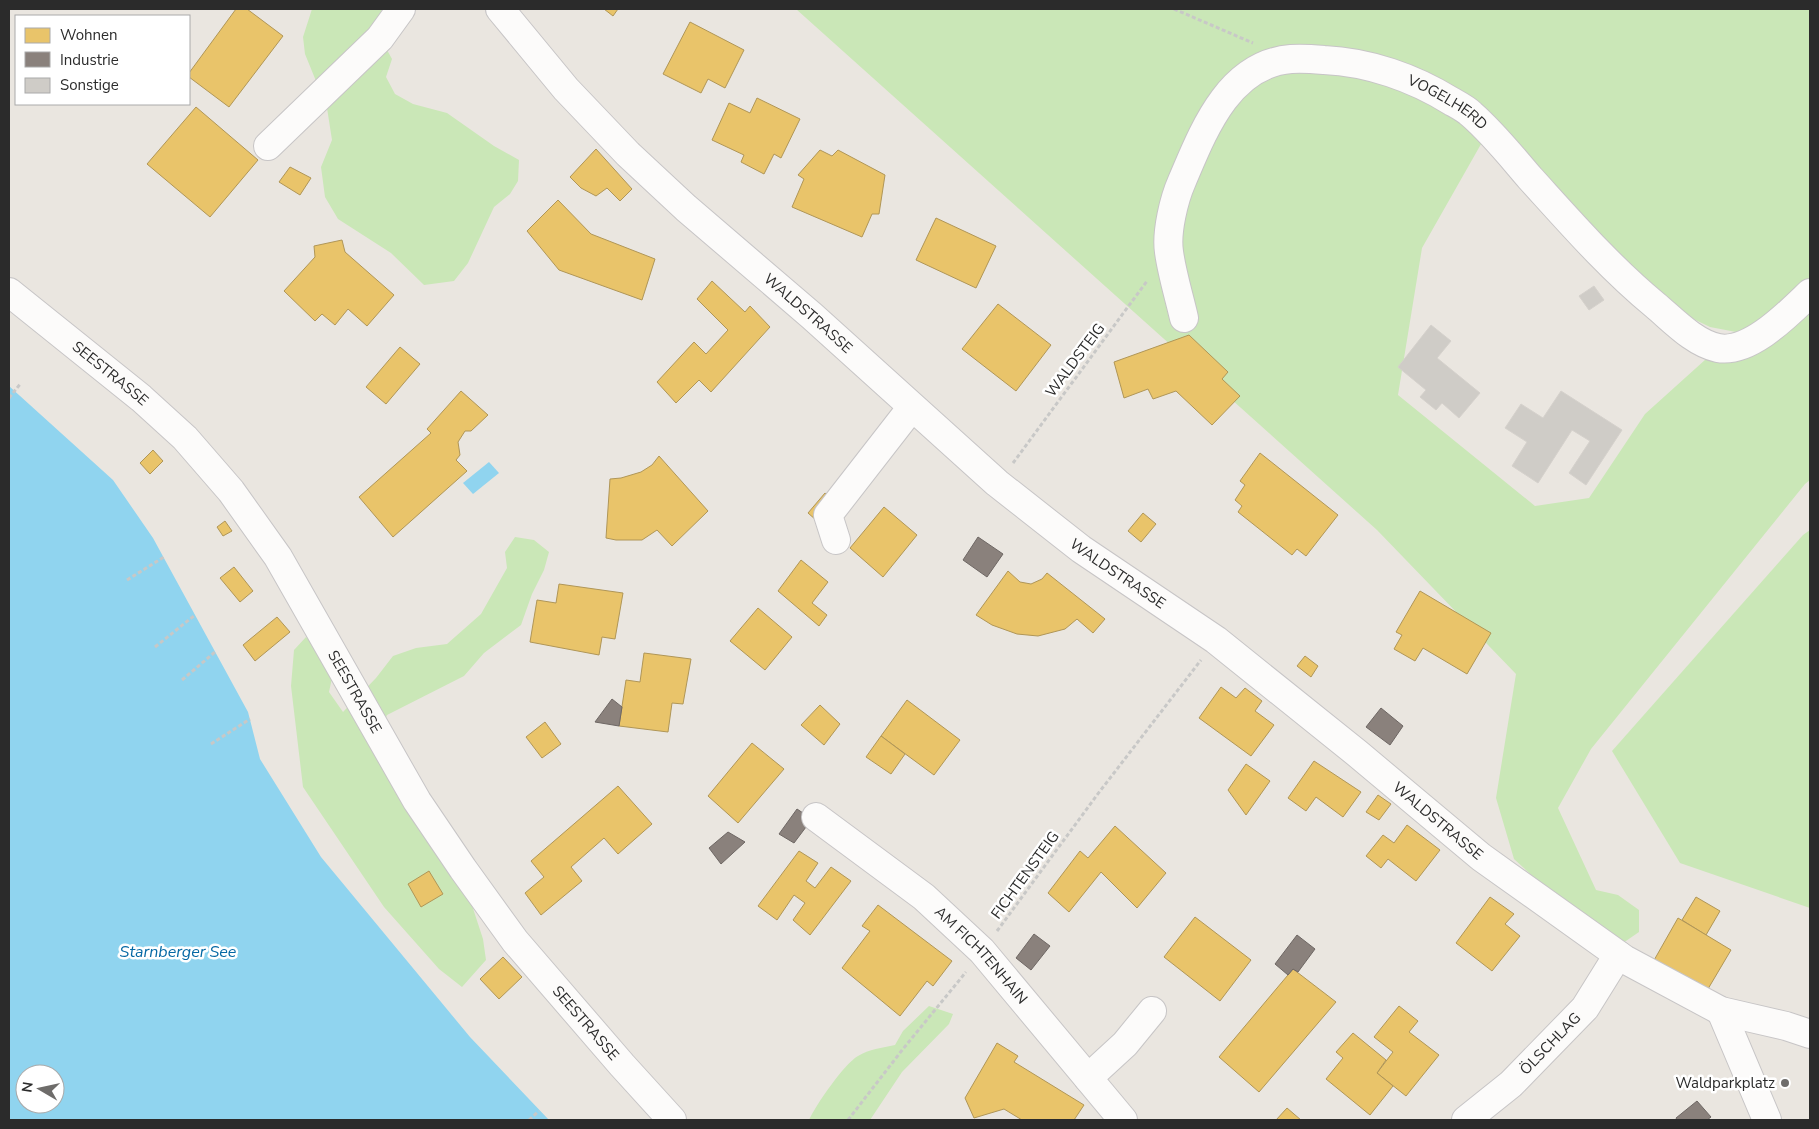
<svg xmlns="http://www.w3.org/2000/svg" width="1819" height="1129" font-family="'Nunito Sans',sans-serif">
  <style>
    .green { fill: #cae7b7; fill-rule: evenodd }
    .water { fill: #90d4ef; fill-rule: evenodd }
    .homes { fill: #e9c46a; stroke: #b09657 }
    .industry { fill: #8a817c; stroke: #6e6764 }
    .building { fill: #cfccc7; stroke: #d5d1cc }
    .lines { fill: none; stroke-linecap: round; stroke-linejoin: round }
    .minor-casing { stroke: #c7c5c6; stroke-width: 30 }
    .path { stroke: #c8c8c7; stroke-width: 3; stroke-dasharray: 4 2.5; stroke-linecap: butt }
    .minor { stroke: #fcfbfa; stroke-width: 28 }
    .poi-dot { fill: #6e6c6a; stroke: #fff; stroke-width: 2 }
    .labels { text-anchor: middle; stroke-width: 5; stroke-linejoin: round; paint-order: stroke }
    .street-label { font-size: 15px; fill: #2b2b2b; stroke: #fff }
    .poi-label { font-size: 15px; fill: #2b2b2b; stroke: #fff; text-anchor: end }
    .water-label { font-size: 16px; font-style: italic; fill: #0568a4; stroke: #fff }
  </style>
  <rect width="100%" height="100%" fill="#eae6e0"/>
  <g class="green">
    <path d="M312 9H382L375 28 392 59 386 77 395 94 413 104 447 113 494 146 519 160 518 181 510 194 494 207 468 263 454 281 424 285 391 253 338 219 325 197 321 167 332 140 327 108 305 54 303 37Z"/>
    <path d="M796 9H1810V480L1805 484 1591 749 1558 808 1596 890 1618 895 1639 910V932L1623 943 1567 908 1514 859 1496 798 1516 674 1377 530ZM1493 123 1609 252 1681 313 1710 327 1736 332 1645 414 1589 498 1535 506 1398 395 1422 248Z"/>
    <path d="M1810 530V908L1680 863 1612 751 1803 535Z"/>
    <path d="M515 537 534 540 549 552 544 570 532 594 521 625 484 653 464 676 387 715 373 747 385 774 464 881 483 939 486 960 462 987 439 969 384 907 303 787 291 686 294 650 306 637 335 664 329 692 343 712 376 678 393 656 416 648 447 644 481 614 507 568 505 552Z"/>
    <path d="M929 1006 953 1014 949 1024 902 1072 870 1120H809C816 1105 844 1064 858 1056 869 1049 882 1048 895 1045L903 1031Z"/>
  </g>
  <g class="water">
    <path d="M9 386 113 480 153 538 248 712 260 759 321 857 470 1037 549 1120H9ZM25 1074H55V1104H25Z"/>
    <path d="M489 462 499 473 473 494 463 483Z"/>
  </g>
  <g class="homes">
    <path d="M236 9H247L283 36 229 107 189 77V73Z"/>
    <path d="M604 9H618L613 16Z"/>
    <path d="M690 22 744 50 725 88 708 79 701 93 663 74Z"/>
    <path d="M757 98 800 119 781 158 774 154 764 174 741 162 744 155 712 140 729 103 750 113Z"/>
    <path d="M196 107 258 160 210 217 147 164Z"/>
    <path d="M596 149 632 189 620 201 607 188 596 196 581 188 570 177Z"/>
    <path d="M820 150 832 156 838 150 885 175 879 214H872L862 237 792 207 804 179 798 175Z"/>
    <path d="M290 167 311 178 300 195 279 182Z"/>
    <path d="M558 200 591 234 655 259 642 300 559 270 527 231Z"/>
    <path d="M936 218 996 246 976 288 916 260Z"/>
    <path d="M342 240 345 252 394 295 367 326 348 309 335 325 322 314 315 321 284 291 315 257 314 246Z"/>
    <path d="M712 281 745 312 750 306 770 327 711 392 699 380 676 403 657 382 694 342 706 354 728 330 697 299Z"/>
    <path d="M998 304 1051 345 1016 391 962 349Z"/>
    <path d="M1189 335 1228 372 1222 379 1240 396 1212 425 1176 391 1153 399 1148 389 1124 398 1114 362Z"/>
    <path d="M400 347 420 364 386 404 366 387Z"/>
    <path d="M461 391 488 415 471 431H465L458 442 460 455 456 460 467 471 393 537 359 497 431 433 427 429Z"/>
    <path d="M153 450 163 461 150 474 140 463Z"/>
    <path d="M1260 453 1338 515 1306 556 1297 549 1292 555 1238 512 1242 506 1235 500 1245 485 1240 481Z"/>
    <path d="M659 456 708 511 672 546 657 530 642 540H616L606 538 610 479 621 478 641 472 652 465Z"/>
    <path d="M825 493 833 500 816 520 808 513Z"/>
    <path d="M884 507 917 535 883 577 850 548Z"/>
    <path d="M1143 513 1156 524 1141 542 1128 531Z"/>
    <path d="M225 521 232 531 223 536 217 527Z"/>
    <path d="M801 560 828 582 812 603 827 615 819 626 778 591Z"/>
    <path d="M234 567 253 591 240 602 220 578Z"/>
    <path d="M1008 571 1020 582 1031 584 1042 579 1047 573 1105 619 1093 633 1077 619 1065 629 1038 636 1017 634 992 625 976 615Z"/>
    <path d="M559 584 623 593 615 639 602 637 599 655 530 642 537 600 556 603Z"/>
    <path d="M1420 591 1491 633 1467 674 1423 648 1415 661 1394 649 1402 635 1396 632Z"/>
    <path d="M758 608 792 637 765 670 730 641Z"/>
    <path d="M277 617 290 632 255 661 243 645Z"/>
    <path d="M644 653 691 659 683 704 672 703 668 732 619 726 626 680 640 682Z"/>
    <path d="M1305 656 1318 666 1311 677 1297 666Z"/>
    <path d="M1221 687 1236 698 1245 688 1262 701 1255 711 1274 725 1251 756 1199 718Z"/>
    <path d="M907 700 960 740 934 775 881 736Z"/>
    <path d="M820 705 840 724 824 745 801 725Z"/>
    <path d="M545 722 561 744 542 758 526 737Z"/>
    <path d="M881 736 905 754 891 774 866 757Z"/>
    <path d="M752 743 784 769 738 823 708 796Z"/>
    <path d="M1314 761 1361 792 1343 817 1316 797 1306 811 1288 798Z"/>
    <path d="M1246 764 1270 781 1246 815 1228 790Z"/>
    <path d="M618 786 652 824 618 854 604 838 571 867 582 881 541 915 525 893 544 877 531 861Z"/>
    <path d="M1378 795 1391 804 1379 820 1366 812Z"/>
    <path d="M1407 825 1440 850 1416 881 1388 859 1381 868 1366 856 1383 835 1394 843Z"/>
    <path d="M1115 826 1166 873 1137 908 1101 872 1069 912 1048 893 1080 851 1088 858Z"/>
    <path d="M799 851 818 863 806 881 815 888 831 867 851 881 810 935 793 920 805 903 794 895 777 920 758 906Z"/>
    <path d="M429 871 443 894 421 907 408 884Z"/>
    <path d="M1490 897 1514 914 1505 924 1520 936 1492 971 1456 943Z"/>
    <path d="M1696 897 1720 911 1706 935 1682 920Z"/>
    <path d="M878 905 952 961 933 986 927 981 900 1016 842 968 870 931 862 926Z"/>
    <path d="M1195 917 1251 960 1220 1001 1164 957Z"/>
    <path d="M1678 918 1731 950 1705 994 1653 962Z"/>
    <path d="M503 957 522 977 499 999 480 979Z"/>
    <path d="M1293 969 1336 1002 1259 1092 1219 1057Z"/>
    <path d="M1399 1006 1418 1021 1409 1032 1439 1055 1406 1096 1377 1073 1393 1052 1374 1037Z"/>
    <path d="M1353 1033 1386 1060 1377 1073 1393 1086 1370 1115 1326 1079 1343 1058 1336 1052Z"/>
    <path d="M997 1043 1018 1056 1014 1062 1084 1105 1074 1120H1022L1004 1109 974 1118 965 1098Z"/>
    <path d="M1287 1108 1301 1120H1276Z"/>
  </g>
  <g class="industry">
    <path d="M978 537 1003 554 987 577 963 560Z"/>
    <path d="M612 699 622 707 619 726 595 722Z"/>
    <path d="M1381 708 1403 726 1390 745 1366 727Z"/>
    <path d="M797 809 812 819 794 843 779 834Z"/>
    <path d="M728 832 745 842 721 864 709 848Z"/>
    <path d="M1034 934 1050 946 1031 970 1016 958Z"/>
    <path d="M1297 935 1315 949 1298 972 1293 969 1288 975 1275 964Z"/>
    <path d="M1697 1101 1711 1117 1707 1120H1677L1676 1118Z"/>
  </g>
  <g class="building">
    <path d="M1594 286 1604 300 1589 310 1579 296Z"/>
    <path d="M1431 325 1451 341 1437 358 1480 393 1459 418 1442 403 1436 410 1420 397 1426 390 1398 367Z"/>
    <path d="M1561 391 1622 430 1586 485 1569 473 1590 441 1572 430 1538 483 1512 466 1527 442 1505 428 1521 404 1543 418Z"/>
  </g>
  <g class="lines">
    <g class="minor-casing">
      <g id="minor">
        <path id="s1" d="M500 9 566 89 628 154 686 208 812 316 997 483 1081 549 1216 640 1358 754 1481 857 1624 959 1721 1011 1786 1026 1810 1034"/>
        <path d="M268 146 380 38 401 9"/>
        <path id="s2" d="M9 292 141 398 185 438 231 491 278 557 417 801 463 869 515 941 622 1065 672 1120"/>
        <path id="s3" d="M1184 318C1179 296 1172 274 1169 252 1166 232 1174 199 1182 181 1203 132 1228 64 1291 59 1302 58 1313 59 1324 60 1369 62 1414 78 1451 101 1458 105 1466 109 1471 114 1493 133 1511 156 1530 178 1570 222 1609 267 1655 305 1673 320 1694 343 1718 348 1750 354 1789 313 1810 293"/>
        <path d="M836 540 828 515 912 407"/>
        <path id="s4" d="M816 817 924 897 982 951 1123 1120"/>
        <path d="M1721 1011 1767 1120"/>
        <path d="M1088 1078 1125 1044 1152 1011"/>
        <path id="s5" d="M1466 1120 1511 1084 1585 1008 1618 955"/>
      </g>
    </g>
    <g class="path">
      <path d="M1174 9 1253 43"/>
      <path d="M9 398 21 383"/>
      <path d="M1013 463 1147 281"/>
      <path d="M127 580 164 557"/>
      <path d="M155 647 195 615"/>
      <path d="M182 680 215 652"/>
      <path d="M211 744 250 719"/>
      <path d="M997 931 1097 795 1201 660"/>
      <path d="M529 1120 539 1111"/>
      <path d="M848 1120 903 1049 966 972"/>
    </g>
    <use href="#minor" class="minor"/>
  </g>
  <circle class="poi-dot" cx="1785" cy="1083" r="5"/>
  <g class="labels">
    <g class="street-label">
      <text dy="5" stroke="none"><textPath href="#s3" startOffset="479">VOGELHERD</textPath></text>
      <text dy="5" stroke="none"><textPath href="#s1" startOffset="434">WALDSTRASSE</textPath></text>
      <text transform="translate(1075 360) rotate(-53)" y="5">WALDSTEIG</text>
      <text dy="5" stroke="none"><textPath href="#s2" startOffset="130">SEESTRASSE</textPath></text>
      <text dy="5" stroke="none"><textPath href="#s1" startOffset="839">WALDSTRASSE</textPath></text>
      <text dy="5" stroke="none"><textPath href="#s2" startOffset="535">SEESTRASSE</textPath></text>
      <text dy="5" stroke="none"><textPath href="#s1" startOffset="1244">WALDSTRASSE</textPath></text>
      <text transform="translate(1025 875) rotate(-54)" y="5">FICHTENSTEIG</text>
      <text dy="5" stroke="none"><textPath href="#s4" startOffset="216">AM FICHTENHAIN</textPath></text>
      <text dy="5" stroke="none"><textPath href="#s2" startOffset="940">SEESTRASSE</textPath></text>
      <text dy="5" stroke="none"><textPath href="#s5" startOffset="114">ÖLSCHLAG</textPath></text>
    </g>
    <g class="poi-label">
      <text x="1775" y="1088">Waldparkplatz</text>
    </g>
    <g class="water-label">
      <text x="178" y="957">Starnberger See</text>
    </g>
  </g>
  <rect width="1819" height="1129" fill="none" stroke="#2b2b2b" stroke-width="20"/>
  <rect x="15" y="15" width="175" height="90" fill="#ffffff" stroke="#aaaaaa"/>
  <rect x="25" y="28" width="25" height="15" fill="#e9c46a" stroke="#aaaaaa"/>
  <text x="60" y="40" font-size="15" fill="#2b2b2b">Wohnen</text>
  <rect x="25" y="52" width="25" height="15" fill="#8a817c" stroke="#aaaaaa"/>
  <text x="60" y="65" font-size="15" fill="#2b2b2b">Industrie</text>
  <rect x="25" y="78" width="25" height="15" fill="#cfccc7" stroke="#aaaaaa"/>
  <text x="60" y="90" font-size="15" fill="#2b2b2b">Sonstige</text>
  <g transform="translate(40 1089) rotate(279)"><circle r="24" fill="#ffffff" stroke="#aaaaaa"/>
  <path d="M0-4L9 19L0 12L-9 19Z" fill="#6e6c6a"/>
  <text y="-8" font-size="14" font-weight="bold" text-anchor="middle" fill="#2b2b2b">N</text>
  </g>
</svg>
